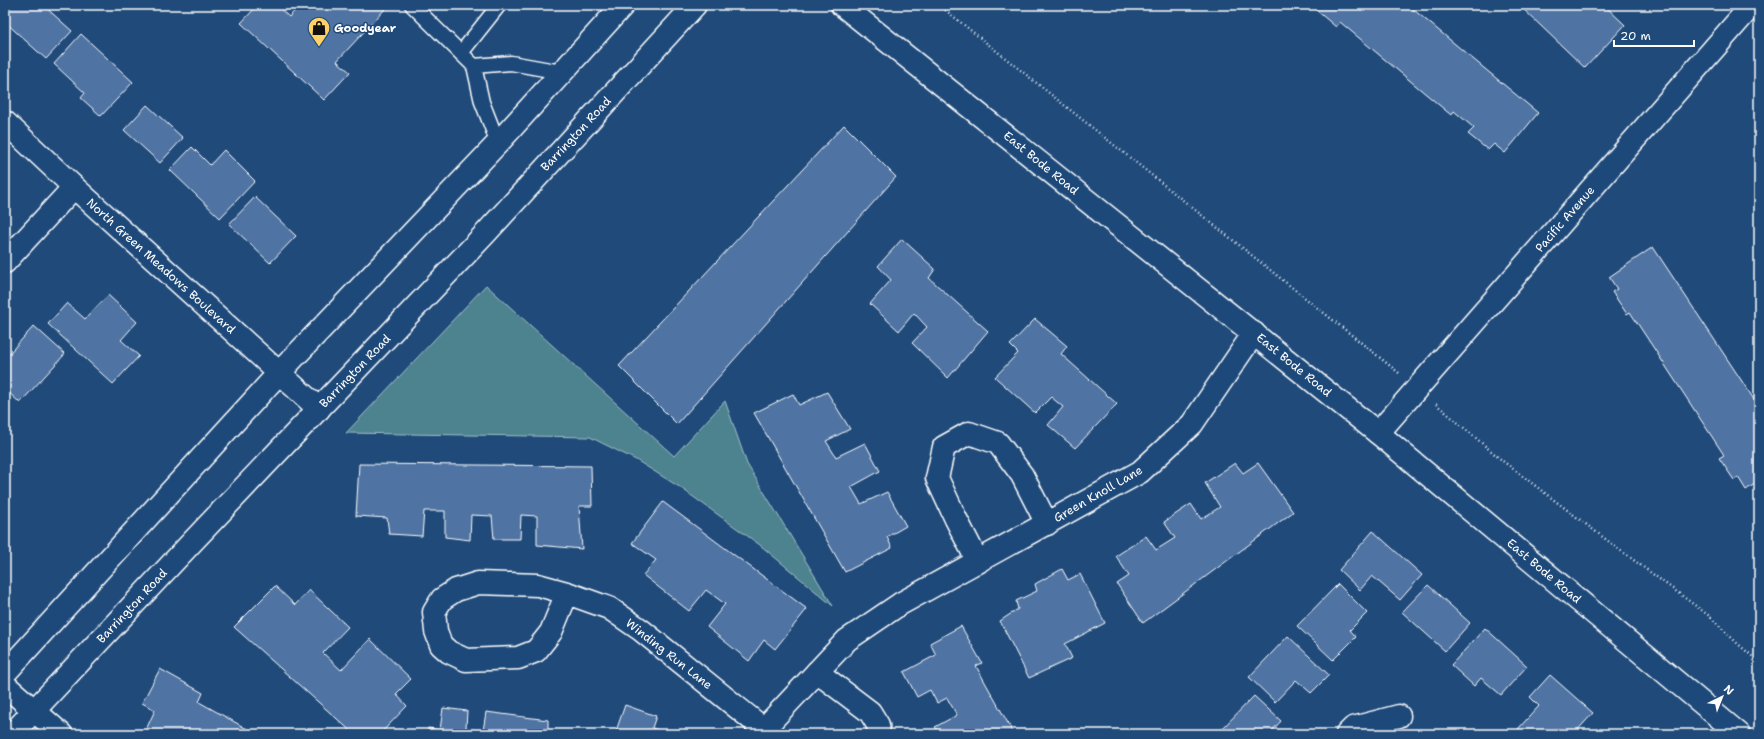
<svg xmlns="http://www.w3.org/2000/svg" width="1764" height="739" font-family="'Shantell Sans',sans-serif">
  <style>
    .green { fill: #4e828f; stroke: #a6c0c7 }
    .building { fill: #5073a3; stroke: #fff }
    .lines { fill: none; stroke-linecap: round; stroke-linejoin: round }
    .lane-casing { stroke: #fff; stroke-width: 17 }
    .street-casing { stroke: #fff; stroke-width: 25 }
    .secondary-casing { stroke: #fff; stroke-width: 25 }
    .path { stroke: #fff; stroke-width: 2.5; stroke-dasharray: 1 3; stroke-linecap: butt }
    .lane { stroke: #1f4a7a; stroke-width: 14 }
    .street { stroke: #1f4a7a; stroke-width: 22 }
    .secondary { stroke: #1f4a7a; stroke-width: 22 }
    .labels { text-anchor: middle; stroke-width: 3; stroke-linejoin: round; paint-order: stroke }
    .poi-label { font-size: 12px; font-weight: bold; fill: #fff; stroke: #1f4a7a; text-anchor: start }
    .street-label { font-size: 12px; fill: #fff; stroke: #1f4a7a }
  </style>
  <rect width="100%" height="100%" fill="#1f4a7a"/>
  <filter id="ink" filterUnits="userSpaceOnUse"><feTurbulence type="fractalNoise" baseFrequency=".025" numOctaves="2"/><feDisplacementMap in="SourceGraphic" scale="8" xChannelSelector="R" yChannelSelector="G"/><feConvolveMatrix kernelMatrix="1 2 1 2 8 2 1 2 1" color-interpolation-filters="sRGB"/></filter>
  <g filter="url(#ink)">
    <path class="green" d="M486 285 674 456 725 401 747 464 833 606 760 545 681 488 636 460 590 437 346 433Z"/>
    <g class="building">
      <path d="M5 5H43L72 31 46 59 5 22Z"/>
      <path d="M258 5H276L289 17 300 5H383L386 8 337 61 350 72 324 100 241 23Z"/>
      <path d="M1310 5H1408L1538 113 1505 153 1494 144 1488 150 1468 134 1474 128 1454 111 1451 115 1340 22 1336 27Z"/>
      <path d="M1519 5H1604L1625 25 1585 68Z"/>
      <path d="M81 34 133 82 101 116 81 98 85 93 54 64Z"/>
      <path d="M147 105 183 138 160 163 124 130Z"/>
      <path d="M844 125 896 177 677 424 619 366Z"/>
      <path d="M192 147 210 165 224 150 255 181 220 218 170 170Z"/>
      <path d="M255 197 296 236 270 263 229 224Z"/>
      <path d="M902 239 935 269 929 278 988 331 948 378 912 343 927 327 914 313 899 331 870 304 891 280 878 266Z"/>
      <path d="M1653 247 1759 407V481L1746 490 1738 477 1734 480 1719 458 1724 455 1630 312 1627 314 1612 292 1617 289 1609 277Z"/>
      <path d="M108 295 137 322 121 340 139 356 113 384 48 324 67 303 85 319Z"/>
      <path d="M1035 319 1067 346 1061 354 1117 404 1075 448 1048 425 1063 407 1051 397 1035 413 995 377 1018 353 1010 345Z"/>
      <path d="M34 326 65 354 20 403 5 389V358Z"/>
      <path d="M827 392 850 429 826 441 836 457 865 443 880 471 851 487 861 504 887 492 906 526 887 537 892 548 845 572 754 413 793 394 799 405Z"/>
      <path d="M1235 463 1243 473 1258 463 1293 512 1143 623 1117 584 1129 576 1116 556 1146 536 1156 550 1175 538 1164 522 1191 504 1201 519 1220 507 1205 483Z"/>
      <path d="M359 464 591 466 592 506H579L582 549 537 545V516L521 515 520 539H494L492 516 471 515 470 540 445 537V511H424L422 536 389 534 387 518 356 516Z"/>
      <path d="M663 502 807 609 775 649 764 640 749 661 707 627 725 604 706 590 689 611 643 575 656 560 632 543Z"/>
      <path d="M1373 531 1422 575 1400 600 1372 576 1360 590 1339 570Z"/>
      <path d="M1062 569 1068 580 1080 574 1105 623 1065 644 1072 658 1029 678 1000 621 1018 609 1016 601 1037 591 1035 584Z"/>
      <path d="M1338 584 1367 613 1350 630 1356 637 1333 660 1297 626Z"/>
      <path d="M1428 585 1470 623 1445 651 1402 612Z"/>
      <path d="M275 586 295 605 309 590 348 627 323 653 341 670 370 639 411 679 396 694 407 706 380 734H354L234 627Z"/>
      <path d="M961 626 982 663 976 666 1014 734H940L935 727 957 715 947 698 937 703 930 690 917 697 904 672 936 655 930 643Z"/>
      <path d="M1485 628 1527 666 1501 695 1481 678 1474 686 1451 665Z"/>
      <path d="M1288 636 1329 675 1311 693 1296 680 1275 702 1249 677Z"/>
      <path d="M160 669 203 693 199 702 256 734H144L155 710 142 703Z"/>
      <path d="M1550 675 1593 713 1574 734H1561L1557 731 1554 734H1524L1518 729 1539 706 1530 697Z"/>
      <path d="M1254 696 1281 721 1269 734H1217Z"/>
      <path d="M625 705 656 716 652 728 671 734H615Z"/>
      <path d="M443 708 467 711 466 728 483 731 486 712 548 720V734H428V728L440 730Z"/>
    </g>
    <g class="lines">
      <g class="lane-casing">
        <g id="lane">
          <path d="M412 5 474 66 482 102 498 143"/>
          <path d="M461 53 499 5"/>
          <path d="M474 66 511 63 561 72"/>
        </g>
      </g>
      <g class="street-casing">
        <g id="street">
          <path d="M5 122 74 187 319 409"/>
          <path d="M5 262 74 187"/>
          <path d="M1378 433 1752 5"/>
          <path d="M978 562 956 519 937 478 944 447 969 433 998 443 1022 475 1047 524"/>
          <path d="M567 593 551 632 536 651 518 658 466 660 449 652 441 645 436 631 434 612 442 599 456 590 478 583 538 585 567 593 609 608 641 630 770 734"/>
          <path d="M817 672 870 712 878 725 879 734"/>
          <path d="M5 685 61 734"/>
          <path d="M759 734 847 640 900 604 1140 472 1192 424 1254 333"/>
          <path d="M1347 734 1353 728 1399 716"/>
        </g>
      </g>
      <g class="secondary-casing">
        <g id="secondary">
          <path d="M842 5 1378 433 1739 734"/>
          <path d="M5 673 279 373 498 143 623 5"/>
          <path d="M12 734 194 540 484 235 695 5"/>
        </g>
      </g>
      <g class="path">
        <path d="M939 5 1399 373"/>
        <path d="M1436 404 1504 462 1616 547 1708 615 1738 644 1759 662"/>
      </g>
      <use href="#lane" class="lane"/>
      <use href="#street" class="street"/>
      <use href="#secondary" class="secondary"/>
    </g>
  </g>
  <defs>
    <g id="shop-pin" transform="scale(1.15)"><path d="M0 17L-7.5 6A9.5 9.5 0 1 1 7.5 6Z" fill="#ffd166" stroke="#1f4a7a"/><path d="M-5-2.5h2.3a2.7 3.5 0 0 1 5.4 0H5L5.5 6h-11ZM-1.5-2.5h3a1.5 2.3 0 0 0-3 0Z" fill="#111"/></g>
  </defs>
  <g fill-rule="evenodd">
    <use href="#shop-pin" x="319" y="28"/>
  </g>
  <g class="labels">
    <g class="poi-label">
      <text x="334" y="32">Goodyear</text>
    </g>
    <g class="street-label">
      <text transform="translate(576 134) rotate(-47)" y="4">Barrington Road</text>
      <text transform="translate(1041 163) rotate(39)" y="4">East Bode Road</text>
      <text transform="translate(1565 219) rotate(-49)" y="4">Pacific Avenue</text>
      <text transform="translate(161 266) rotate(42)" y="4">North Green Meadows Boulevard</text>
      <text transform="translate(1294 365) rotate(39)" y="4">East Bode Road</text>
      <text transform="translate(355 371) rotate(-46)" y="4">Barrington Road</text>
      <text transform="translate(1098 494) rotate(-30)" y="4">Green Knoll Lane</text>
      <text transform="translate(1544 571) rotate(40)" y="4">East Bode Road</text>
      <text transform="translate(132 606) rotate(-47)" y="4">Barrington Road</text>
      <text transform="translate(669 654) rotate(38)" y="4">Winding Run Lane</text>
    </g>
  </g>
  <rect width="1764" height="739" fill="none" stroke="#1f4a7a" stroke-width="20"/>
  <rect x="10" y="10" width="1744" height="719" fill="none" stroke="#fff" stroke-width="1.5" filter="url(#ink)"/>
  <g transform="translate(1722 697) rotate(43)" stroke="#1f4a7a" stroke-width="3" paint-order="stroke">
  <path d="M0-3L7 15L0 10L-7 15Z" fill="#ffffff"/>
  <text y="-6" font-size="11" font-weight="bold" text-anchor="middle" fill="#ffffff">N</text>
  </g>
  <path d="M1614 40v6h80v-6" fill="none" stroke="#ffffff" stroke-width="2"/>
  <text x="1620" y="40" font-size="12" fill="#ffffff" stroke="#1f4a7a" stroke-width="3" paint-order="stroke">20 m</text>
</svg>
